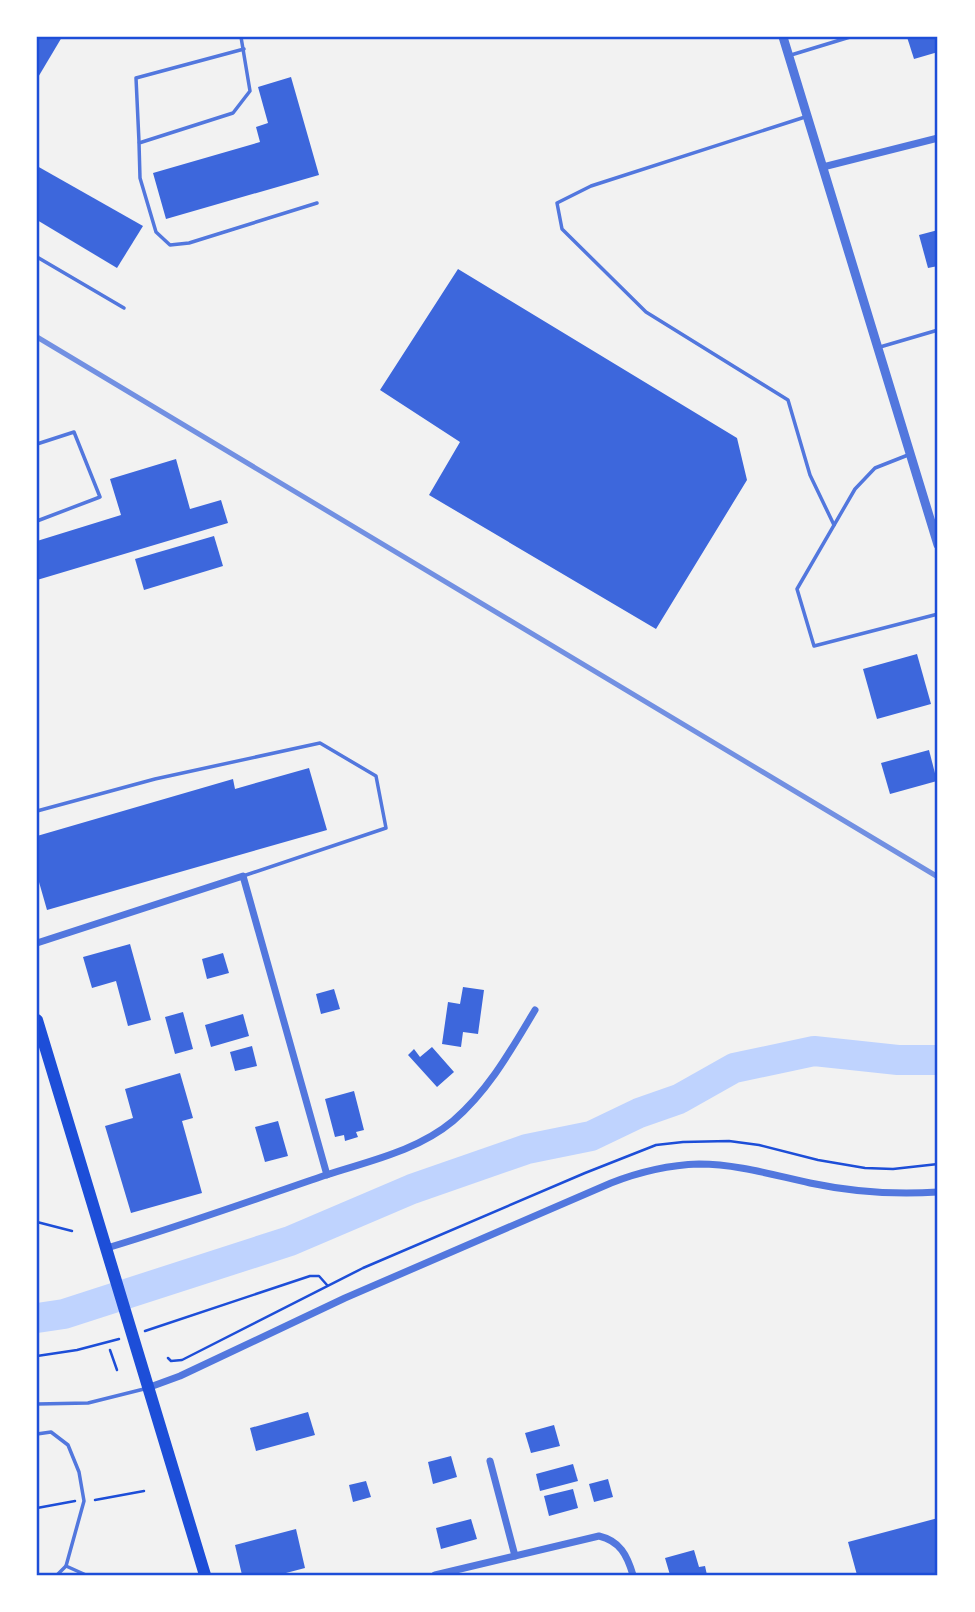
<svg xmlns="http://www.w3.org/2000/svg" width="975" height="1612" font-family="Jost,sans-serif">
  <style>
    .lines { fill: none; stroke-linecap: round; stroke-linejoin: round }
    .river { stroke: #bfd3fe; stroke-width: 30 }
    .building { fill: #3d67dc }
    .path { stroke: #1d4ed8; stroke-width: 2.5 }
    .service { stroke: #5277de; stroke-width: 3.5 }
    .minor { stroke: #5277de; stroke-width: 7 }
    .tertiary { stroke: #5277de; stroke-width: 9 }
    .primary { stroke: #1d4ed8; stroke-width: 12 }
    .rail { stroke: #7290e2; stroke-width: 5 }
    .neatline { fill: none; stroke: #1d4ed8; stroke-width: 2.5 }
  </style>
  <rect width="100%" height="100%" fill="#f2f2f2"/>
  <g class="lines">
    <path class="river" d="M37 1318 64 1314 290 1241 412 1189 527 1149 591 1136 639 1113 679 1099 734 1068 814 1051 898 1060H938"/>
  </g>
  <g class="building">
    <path d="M37 37H62L37 79Z"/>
    <path d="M907 37H938V52L914 59Z"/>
    <path d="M291 77 319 175 166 219 153 173 260 142 256 127 268 123 258 87Z"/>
    <path d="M37 166 143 226 117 268 37 220Z"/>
    <path d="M938 230V266L928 268 919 235Z"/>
    <path d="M458 269 737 438 747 480 656 629 429 495 460 442 380 390Z"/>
    <path d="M176 459 190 509 221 500 228 523 37 580V541L121 515 110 479Z"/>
    <path d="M214 536 223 566 144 590 135 559Z"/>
    <path d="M917 654 931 704 877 719 863 669Z"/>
    <path d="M929 750 937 781 890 794 881 763Z"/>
    <path d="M309 768 327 830 47 910 37 875V836L233 779 235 789Z"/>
    <path d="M130 944 151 1020 128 1026 116 981 92 988 83 957Z"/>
    <path d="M223 953 229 973 207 979 202 959Z"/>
    <path d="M463 987 484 990 478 1034 463 1032 461 1047 442 1044 448 1002 460 1004Z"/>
    <path d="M334 989 340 1009 321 1014 316 994Z"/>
    <path d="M183 1012 193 1049 175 1054 165 1017Z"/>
    <path d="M243 1014 249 1036 211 1047 205 1025Z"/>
    <path d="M252 1046 257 1066 235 1071 230 1052Z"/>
    <path d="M432 1047 454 1072 437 1087 408 1055 414 1049 420 1057Z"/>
    <path d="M180 1073 193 1118 182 1121 202 1193 131 1213 105 1126 133 1118 125 1089Z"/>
    <path d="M354 1091 364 1130 356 1132 358 1137 345 1141 344 1135 335 1137 325 1099Z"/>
    <path d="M278 1121 288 1156 265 1162 255 1127Z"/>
    <path d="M308 1412 315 1435 256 1451 250 1428Z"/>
    <path d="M554 1425 560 1446 531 1453 525 1433Z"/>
    <path d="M451 1456 457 1477 433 1484 428 1462Z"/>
    <path d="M573 1464 578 1481 540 1491 536 1474Z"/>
    <path d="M608 1479 613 1497 594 1502 589 1484Z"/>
    <path d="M366 1481 371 1497 353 1502 349 1485Z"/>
    <path d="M573 1489 578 1508 549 1516 544 1496Z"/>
    <path d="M938 1518V1575H857L848 1542Z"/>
    <path d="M471 1519 477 1539 441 1549 436 1528Z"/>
    <path d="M296 1529 305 1568 286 1573 287 1575H242L235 1545Z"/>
    <path d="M694 1550 699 1567 705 1566 707 1575H670L665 1558Z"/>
  </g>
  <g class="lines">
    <g class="path">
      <path d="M37 1222 72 1231"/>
      <path d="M145 1331 310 1276H319L327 1285"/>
      <path d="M110 1350 117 1370"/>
      <path d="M37 1356 77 1350 119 1339"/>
      <path d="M168 1358 171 1361 182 1360 363 1268 585 1173 656 1145 683 1142 729 1141 759 1145 818 1160 865 1168 893 1169 938 1164"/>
      <path d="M95 1500 144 1491"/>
      <path d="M37 1508 75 1501"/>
    </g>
    <g class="service">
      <path d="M241 37 250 91 233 113 139 143 140 178 156 232 170 245 189 243 317 203"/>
      <path d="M791 55 850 37"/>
      <path d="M805 117 591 186 557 203 562 229 646 312 788 400 810 475 834 525"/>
      <path d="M139 142 136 78 244 49"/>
      <path d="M37 257 124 308"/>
      <path d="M880 347 938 330"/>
      <path d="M37 444 74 432 100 497 37 521"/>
      <path d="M908 455 875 468 855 489 797 589 814 646 938 614"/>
      <path d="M37 811 155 779 320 743 376 776 386 828 243 876"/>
      <path d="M37 1404 88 1403 144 1389"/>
      <path d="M37 1434 51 1432 68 1445 79 1472 84 1501 66 1566 57 1575"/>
      <path d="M66 1566 86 1575"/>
    </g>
    <g class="minor">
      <path d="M823 167 938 138"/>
      <path d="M37 943 243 876 327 1175"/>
      <path d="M107 1248C181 1226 253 1200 326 1175 369 1161 417 1151 453 1121 489 1090 511 1050 535 1010"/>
      <path d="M150 1387 180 1376 345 1298 611 1183C639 1172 668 1165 699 1164 737 1164 773 1175 810 1183 853 1192 895 1195 938 1192"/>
      <path d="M490 1461 515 1556"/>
      <path d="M435 1575 599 1536C620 1541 627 1555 633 1575"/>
    </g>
    <path class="tertiary" d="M783 37 938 545"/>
    <path class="primary" d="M37 1020 205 1575"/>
    <path class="rail" d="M37 337 938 877"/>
  </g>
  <rect width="975" height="1612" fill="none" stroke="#ffffff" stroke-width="77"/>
  <rect x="38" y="38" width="898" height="1536" class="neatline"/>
</svg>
